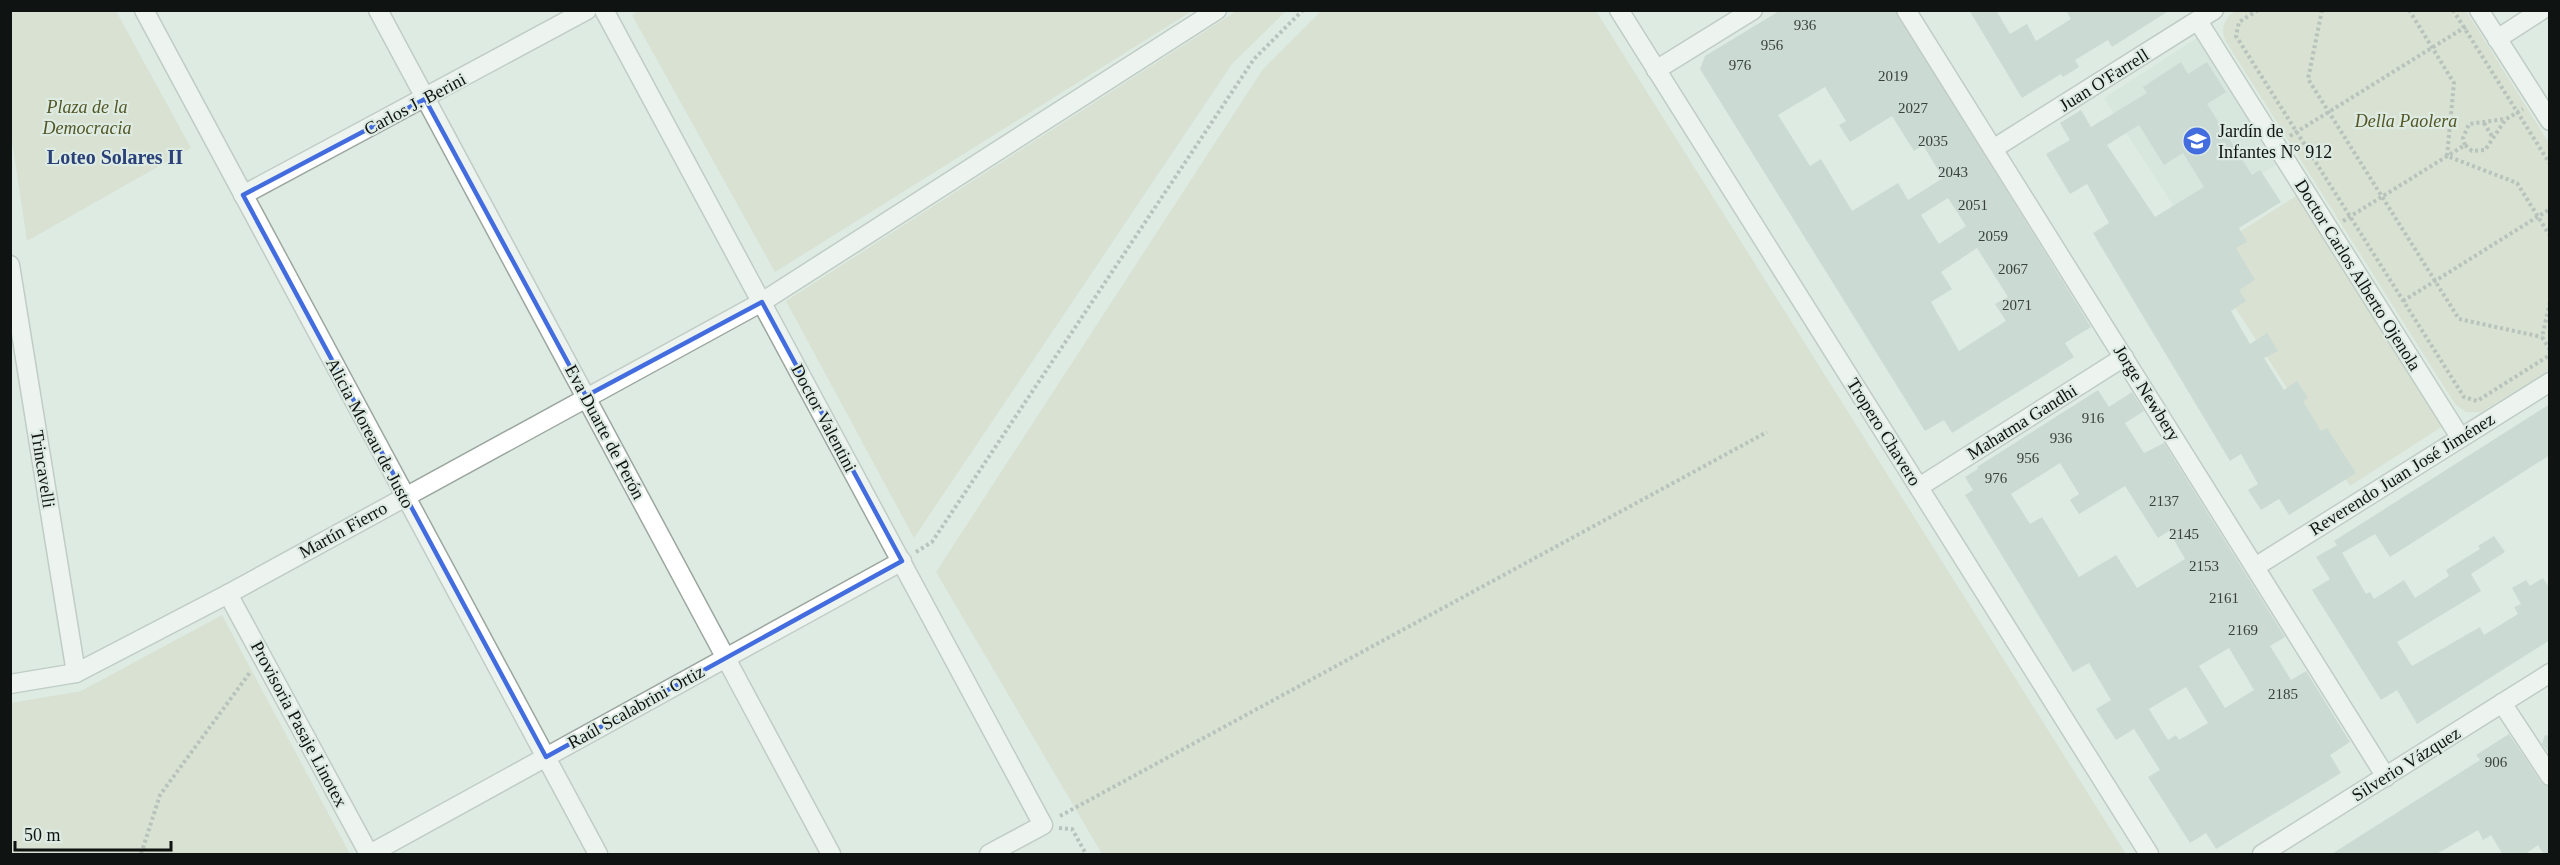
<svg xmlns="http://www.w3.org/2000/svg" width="2560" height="865" font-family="Georgia,serif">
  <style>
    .built { fill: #cee2d5 }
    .green { fill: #d1d4bd }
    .building { fill: #b6c5c1; fill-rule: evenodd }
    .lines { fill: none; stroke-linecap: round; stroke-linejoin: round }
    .minor-casing { stroke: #9ba79f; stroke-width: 21 }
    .path { stroke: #89928d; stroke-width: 4; stroke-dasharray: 3 3; stroke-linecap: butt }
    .minor { stroke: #fff; stroke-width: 18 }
    .marked { fill: none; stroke: #436ddf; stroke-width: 4.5; stroke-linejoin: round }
    .labels { text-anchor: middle; stroke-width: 4.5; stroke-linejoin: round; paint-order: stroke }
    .number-label { font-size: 15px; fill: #39403d }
    .street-label { font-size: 18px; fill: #0f1311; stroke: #deebe3 }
    .park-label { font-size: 18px; font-style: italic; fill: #535624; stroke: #deebe3 }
    .poi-label { font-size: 18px; fill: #0f1311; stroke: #deebe3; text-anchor: start }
    .neighbourhood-label { font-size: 20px; font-weight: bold; fill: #294078; stroke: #deebe3 }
  </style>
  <rect width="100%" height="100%" fill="#deebe3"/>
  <path class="built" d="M2197 38 2277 164 2185 224 2104 98Z"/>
  <g class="green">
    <path d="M641 10H1192V11L775 272 632 15Z"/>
    <path d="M1238 10 1286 11 1232 64 914 538 786 301Z"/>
    <path d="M2237 10 2466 11 2549 143V370L2481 412H2466L2455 404 2225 40C2220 27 2225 17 2237 10Z"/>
    <path d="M10 11H116L191 148 27 241 11 134Z"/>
    <path d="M1321 11H1596L2126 854H1102L936 572 1263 69Z"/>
    <path d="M2296 196 2443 426 2350 486 2202 256Z"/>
    <path d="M222 615 350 854H11V703L81 691Z"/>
  </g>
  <g class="building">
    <path d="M1781 10H1895L2091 327 2065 343 2074 357 1952 433 1944 420 1925 431 1700 69 1705 56ZM1825 87 1846 121 1839 125 1850 142 1892 116 1914 151 1923 145 1943 178 1908 200 1898 183 1852 211 1821 159 1810 166 1778 115ZM1948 198 1966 226 1939 244 1921 215ZM1977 248 2008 297 1995 304 2006 321 1959 351 1931 302 1952 289 1941 272Z"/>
    <path d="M1969 10H1996L2010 34 2027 24 2036 41 2071 19 2066 10H2170L2112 47 2108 40 2075 60 2079 67 2063 77 2061 74 2022 98Z"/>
    <path d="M2181 62 2188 74 2207 62 2226 92 2207 104 2252 175 2260 170 2281 202 2239 228 2247 242 2236 248 2255 280 2239 290 2246 301 2231 311 2250 344 2267 333 2278 351 2264 358 2284 390 2297 381 2308 398 2303 401 2321 431 2327 428 2356 473 2289 515 2279 499 2261 510 2248 490 2258 484 2241 454 2230 461 2093 233 2109 223 2087 184 2070 194 2046 154 2070 140 2060 123 2081 110 2091 127 2147 93 2143 87ZM2139 125 2164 165 2183 153 2204 187 2155 217 2107 145Z"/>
    <path d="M2098 390 2109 407 2132 392 2144 411 2125 423 2144 453 2164 443 2285 637 2270 646 2280 662 2291 680 2306 671 2350 742 2330 755 2341 773 2216 849 2206 833 2190 843 2148 777 2160 770 2134 729 2116 740 2096 709 2111 700 2089 663 2073 672 1965 495 1973 490 1965 477 1978 469 1977 467ZM2060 463 2079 494 2070 500 2079 514 2125 486 2158 538 2169 531 2185 559 2137 588 2116 555 2079 577 2042 517 2030 524 2011 494ZM2229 648 2254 690 2225 708 2199 666ZM2186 687 2208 723 2179 740 2176 735 2168 740 2149 709Z"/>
    <path d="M2550 404V455L2390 557 2375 534 2342 553 2341 551 2366 594 2370 592 2374 599 2404 580 2415 598 2449 576 2446 570 2480 549 2478 546 2494 536 2505 552 2471 574 2481 591 2397 642 2412 666 2480 627 2484 635 2518 614 2514 607 2521 604 2512 588 2526 580 2530 586 2543 578 2550 589V640L2417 724 2397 690 2381 700 2312 590 2330 579 2316 557 2337 545 2334 541Z"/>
    <path d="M2509 734 2541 782 2550 787V855H2544L2538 845 2524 855H2503L2491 835 2483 840 2478 830 2435 855H2330L2480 760 2476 755Z"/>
    <path d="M2545 735 2550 736V755L2542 744Z"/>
  </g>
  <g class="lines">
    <g class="minor-casing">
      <g id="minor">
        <path d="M144 10 598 854"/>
        <path d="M378 10 831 854"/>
        <path d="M604 10 1043 825 989 854"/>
        <path d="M1619 10 2149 854"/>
        <path d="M1906 10 2386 777"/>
        <path d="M2479 10 2550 121"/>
        <path d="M2198 21 2460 437"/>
        <path d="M2497 39 2542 10"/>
        <path d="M1656 70 1753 10"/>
        <path d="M1993 149 2214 10"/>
        <path d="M243 195 587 10"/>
        <path d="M10 265 76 673"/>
        <path d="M1919 487 2124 357"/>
        <path d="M2255 567 2550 382"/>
        <path d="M228 594 369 854"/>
        <path d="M10 684 76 673 228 594 762 302 1217 10"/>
        <path d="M2502 703 2550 776"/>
        <path d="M370 854 902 561"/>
        <path d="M2262 854 2550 673"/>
      </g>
    </g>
    <g class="path">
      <path d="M2258 10 2239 22 2236 36 2464 397 2477 401 2550 355"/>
      <path d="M2322 10 2308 79 2459 319 2542 337"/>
      <path d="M2409 10 2454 83 2447 156 2517 183 2550 236"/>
      <path d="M2453 10 2550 164"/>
      <path d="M2484 123 2493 138"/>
      <path d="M2290 136 2467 26"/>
      <path d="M2465 145 2463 138 2469 124 2505 119"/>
      <path d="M2343 221 2465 145 2472 151 2485 150 2506 119 2523 109"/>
      <path d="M2403 301 2550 209"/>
      <path d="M2550 302 2542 337 2550 350"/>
      <path d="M916 552 932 542 1254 59 1303 10"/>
      <path d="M1060 816 1767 432"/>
      <path d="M1059 828 1072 829 1086 854"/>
      <path d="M141 854 160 795 251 671"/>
    </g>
    <use href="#minor" class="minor"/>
  </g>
  <path d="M0 0H2560V865H0ZM425 99 586 396 762 302 902 561 546 757 243 195Z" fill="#deebe3" fill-opacity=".55" fill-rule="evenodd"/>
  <path class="marked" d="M425 99 586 396 762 302 902 561 546 757 243 195Z"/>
  <defs>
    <g id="school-disc" transform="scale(1.5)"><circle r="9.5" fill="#436ddf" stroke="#deebe3"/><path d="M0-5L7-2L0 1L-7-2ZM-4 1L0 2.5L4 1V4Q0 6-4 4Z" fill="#fff"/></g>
  </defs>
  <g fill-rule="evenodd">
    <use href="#school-disc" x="2197" y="141"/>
  </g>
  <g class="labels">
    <g class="number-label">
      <text x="1805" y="30">936</text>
      <text x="1772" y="50">956</text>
      <text x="1740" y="70">976</text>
      <text x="1893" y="81">2019</text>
      <text x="1913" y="113">2027</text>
      <text x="1933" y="146">2035</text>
      <text x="1953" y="177">2043</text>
      <text x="1973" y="210">2051</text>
      <text x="1993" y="241">2059</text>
      <text x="2013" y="274">2067</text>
      <text x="2017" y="310">2071</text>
      <text x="2093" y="423">916</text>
      <text x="2061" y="443">936</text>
      <text x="2028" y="463">956</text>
      <text x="1996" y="483">976</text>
      <text x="2164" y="506">2137</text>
      <text x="2184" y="539">2145</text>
      <text x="2204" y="571">2153</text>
      <text x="2224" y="603">2161</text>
      <text x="2243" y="635">2169</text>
      <text x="2283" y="699">2185</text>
      <text x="2496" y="767">906</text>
    </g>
    <g class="street-label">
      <text transform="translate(2104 80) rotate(-32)" y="6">Juan O'Farrell</text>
      <text transform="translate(415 104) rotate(-28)" y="6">Carlos J. Berini</text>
      <text transform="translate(2358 275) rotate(58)" y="6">Doctor Carlos Alberto Ojenola</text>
      <text transform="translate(2147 393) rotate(58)" y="6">Jorge Newbery</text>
      <text transform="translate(824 418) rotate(62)" y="6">Doctor Valentini</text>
      <text transform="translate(2022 422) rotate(-32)" y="6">Mahatma Gandhi</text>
      <text transform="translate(605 432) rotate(62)" y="6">Eva Duarte de Perón</text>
      <text transform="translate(1884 432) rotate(58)" y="6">Tropero Chavero</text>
      <text transform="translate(370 433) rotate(62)" y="6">Alicia Moreau de Justo</text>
      <text transform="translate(43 469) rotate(81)" y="6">Trincavelli</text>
      <text transform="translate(2402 474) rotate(-32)" y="6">Reverendo Juan José Jiménez</text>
      <text transform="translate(343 530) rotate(-29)" y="6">Martín Fierro</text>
      <text transform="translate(636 707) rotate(-29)" y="6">Raúl Scalabrini Ortiz</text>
      <text transform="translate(299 724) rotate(62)" y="6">Provisoria Pasaje Linotex</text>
      <text transform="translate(2406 764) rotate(-32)" y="6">Silverio Vázquez</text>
    </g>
    <g class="park-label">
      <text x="87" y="113">Plaza de la<tspan x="87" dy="21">Democracia</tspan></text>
      <text x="2406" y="127">Della Paolera</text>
    </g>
    <g class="poi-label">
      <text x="2218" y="137">Jardín de<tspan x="2218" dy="21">Infantes N° 912</tspan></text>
    </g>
    <g class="neighbourhood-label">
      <text x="115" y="164">Loteo Solares II</text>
    </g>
  </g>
  <rect width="2560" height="865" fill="none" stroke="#0f1311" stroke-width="24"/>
  <path d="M15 841v9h156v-9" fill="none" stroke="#0f1311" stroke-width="3"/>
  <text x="24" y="841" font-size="18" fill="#0f1311" stroke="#deebe3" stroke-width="4.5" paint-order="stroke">50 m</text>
</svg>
